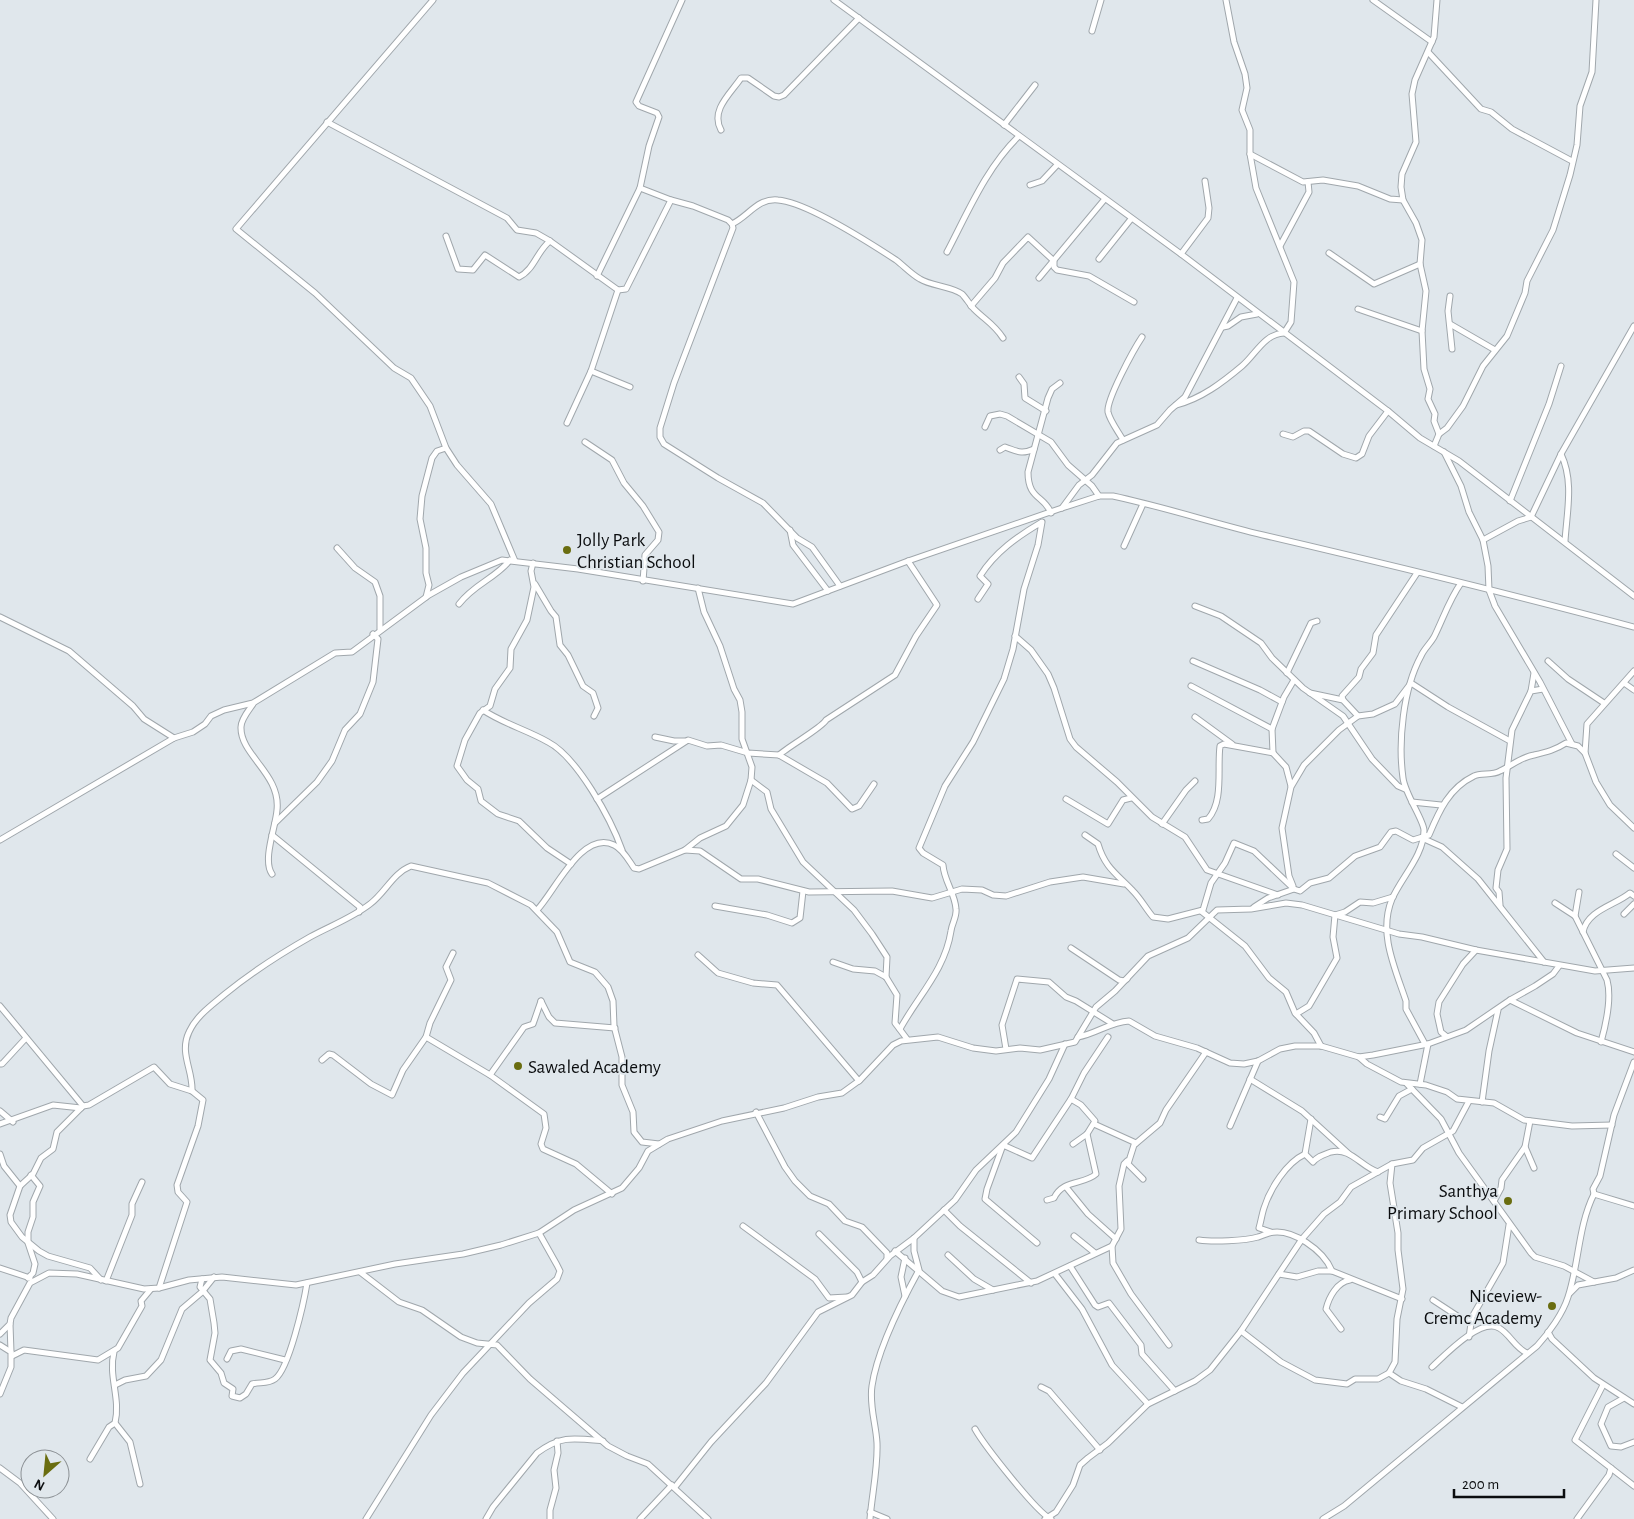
<svg xmlns="http://www.w3.org/2000/svg" width="1634" height="1519" font-family="'Alegreya Sans',sans-serif">
  <style>
    .lines { fill: none; stroke-linecap: round; stroke-linejoin: round }
    .minor-casing { stroke: #a0a7ac; stroke-width: 7 }
    .minor { stroke: #fff; stroke-width: 5 }
    .poi-dot { fill: #6a6d10; stroke: #e0e7ec; stroke-width: 2 }
    .labels { text-anchor: middle; stroke-width: 4; stroke-linejoin: round; paint-order: stroke }
    .poi-label { font-size: 19px; fill: #0b0d0f; stroke: #e0e7ec; text-anchor: start }
  </style>
  <rect width="100%" height="100%" fill="#e0e7ec"/>
  <g class="lines">
    <g class="minor-casing">
      <g id="minor">
        <path d="M433 0 236 229 315 293 394 368 411 378 430 406 446 448 457 465 491 504 515 561"/>
        <path d="M834 0 1181 254 1388 411 1420 438 1459 461 1634 596"/>
        <path d="M1373 0 1432 42"/>
        <path d="M1437 0 1434 37 1415 80 1412 94 1416 142 1402 174 1401 187 1403 200 1416 223 1422 240 1420 264 1426 291 1422 331 1424 369 1430 389 1428 399 1435 414 1434 421 1439 434"/>
        <path d="M1092 31 1101 0"/>
        <path d="M1428 52 1481 109 1491 112 1512 129 1572 161"/>
        <path d="M327 122 507 218 517 230 536 233 550 241 618 290 626 289 671 200"/>
        <path d="M1004 125 1035 85"/>
        <path d="M721 130C710 110 731 93 741 78H748L774 96 779 97 784 95 859 18"/>
        <path d="M1250 154 1303 182 1323 180 1358 186 1390 199 1403 200"/>
        <path d="M1030 185 1042 181 1057 165"/>
        <path d="M640 188 671 200 693 206 728 220 732 224 733 228 674 383 660 428V437L664 444 718 478 763 503 797 538 812 547 840 586"/>
        <path d="M732 224C749 216 757 198 778 200 806 202 870 243 896 260 904 266 911 274 920 279 931 286 951 286 962 294 966 298 970 305 974 309 985 320 994 324 1003 338"/>
        <path d="M446 236 458 269 473 270 485 255 519 277C534 270 537 251 550 241"/>
        <path d="M1280 246 1309 192 1308 182"/>
        <path d="M947 252C968 212 986 168 1019 136"/>
        <path d="M1329 253 1374 284 1420 264"/>
        <path d="M1181 254 1208 218 1209 208 1205 181"/>
        <path d="M1099 259 1131 219"/>
        <path d="M597 276 640 188 649 146 659 117 657 113 639 106 636 102 682 0"/>
        <path d="M1039 278 1104 200"/>
        <path d="M1450 296 1448 311 1452 349"/>
        <path d="M971 306 995 278 1003 263 1028 237 1054 261V267L1057 270 1089 276 1134 302"/>
        <path d="M1358 309 1422 331"/>
        <path d="M1450 324 1495 350"/>
        <path d="M1223 327 1228 326 1241 317 1257 314"/>
        <path d="M591 371 630 387"/>
        <path d="M1019 377 1024 384 1025 398 1046 411"/>
        <path d="M1176 405C1201 399 1223 382 1242 366 1256 354 1264 334 1284 333L1291 322 1294 282 1256 188 1250 154V130L1242 110 1247 88 1245 74 1234 42 1226 0"/>
        <path d="M567 423 591 371 618 290"/>
        <path d="M985 427 990 416 1000 414 1007 416 1051 442 1068 465 1092 486 1099 496"/>
        <path d="M1283 434 1293 437 1304 431H1309L1343 454 1356 458 1362 454 1369 436 1388 411"/>
        <path d="M1123 440C1118 431 1110 421 1108 412 1106 400 1134 349 1142 337"/>
        <path d="M585 442 612 460 624 483 643 506 659 532 658 540 645 555 643 581"/>
        <path d="M1434 446 1439 434 1447 428 1463 406 1483 366 1507 336 1525 293 1527 281 1553 230 1570 175 1577 145 1580 106 1592 72 1596 0"/>
        <path d="M1000 450 1005 447C1017 451 1021 455 1034 449"/>
        <path d="M1444 452 1461 486 1469 512 1483 540 1488 566 1489 590 1495 606 1540 682 1572 744"/>
        <path d="M1561 454C1574 481 1567 511 1565 541"/>
        <path d="M1510 501 1549 404 1561 366"/>
        <path d="M1062 508 1079 485 1092 475 1117 443 1157 425 1170 410 1185 397 1237 298"/>
        <path d="M1051 513C1044 495 1028 500 1028 472L1048 398 1052 389 1060 383"/>
        <path d="M790 530 793 545 828 591"/>
        <path d="M1483 540 1518 521 1531 517 1561 454 1634 326"/>
        <path d="M1124 546 1143 504"/>
        <path d="M337 548 355 568 375 582 380 596V629"/>
        <path d="M533 563 531 571 534 587 527 620 511 649 510 668 495 689 490 706 480 713 465 740 457 766 467 780 478 789 481 801 498 814 519 821 547 848 571 864"/>
        <path d="M535 584 551 611 556 617 560 645 568 655 583 686 593 693 598 708 594 716"/>
        <path d="M426 597 429 585 426 573V548L420 519 422 496 432 458 437 451 446 448"/>
        <path d="M459 604C474 584 496 578 510 560"/>
        <path d="M1195 606 1221 616 1261 643 1272 658 1303 688 1343 716 1372 759 1398 786 1405 789"/>
        <path d="M0 617 69 651 133 706 144 719 174 738"/>
        <path d="M1015 636 1031 650 1048 674 1054 688 1070 739 1076 747 1117 782 1152 817 1185 837 1207 870 1278 895"/>
        <path d="M1193 661 1260 690 1282 702"/>
        <path d="M1548 661 1568 679 1604 703"/>
        <path d="M1634 671 1587 724 1585 753 1596 782 1610 805 1634 828"/>
        <path d="M1287 673 1311 623 1317 621"/>
        <path d="M1624 683 1634 690"/>
        <path d="M1191 686 1272 729"/>
        <path d="M1531 691 1534 673"/>
        <path d="M1310 693 1343 700 1358 716"/>
        <path d="M1343 700 1342 696 1359 677 1361 669 1373 653 1376 635 1417 573"/>
        <path d="M253 704C249 710 241 719 241 727 240 755 281 774 277 810 276 826 262 860 272 874"/>
        <path d="M483 710C502 723 527 730 548 742 577 757 611 819 622 850"/>
        <path d="M1195 717 1232 744"/>
        <path d="M655 737 674 741H685"/>
        <path d="M1273 753 1272 729 1284 697 1294 680"/>
        <path d="M779 755C789 746 823 727 826 720L895 675 916 636 937 605 908 561"/>
        <path d="M751 780 767 792 771 809 803 862 854 910 872 934 887 957 886 977"/>
        <path d="M597 799 688 740 707 746 721 745 748 753 779 755 827 783 852 809 859 806 874 784"/>
        <path d="M1066 799 1108 824 1123 800 1131 798"/>
        <path d="M1412 802 1441 805"/>
        <path d="M1202 820 1208 819C1224 801 1217 769 1220 746L1224 744 1273 753 1286 767 1291 786"/>
        <path d="M275 823 317 782 332 761 345 730 360 714 373 682 378 639 373 634"/>
        <path d="M1162 824 1186 790 1195 781"/>
        <path d="M272 835 360 907 359 912"/>
        <path d="M1085 835 1098 844C1105 868 1117 874 1133 891 1141 899 1146 909 1153 917L1168 919 1203 910 1211 883 1225 863 1234 843 1254 851 1294 889 1300 891 1310 883 1329 878 1355 856 1380 847 1391 832 1396 831 1413 840 1429 835C1439 811 1449 788 1474 776 1481 772 1492 776 1500 771 1511 766 1521 757 1534 755 1547 752 1555 750 1566 743L1578 746 1585 753"/>
        <path d="M1422 838 1442 847 1478 879 1544 962"/>
        <path d="M0 840 174 738 193 732 205 724 211 716 224 710 253 703 335 653 352 652 429 595 461 577 502 560 578 569 793 604 908 561 1062 508 1099 496H1113C1164 507 1213 523 1263 535 1387 564 1511 594 1634 627"/>
        <path d="M685 850 700 851 741 879H758L809 892 892 891 932 898 962 889 982 890 993 895 1006 896 1050 882 1083 877 1124 884"/>
        <path d="M1616 854 1634 868"/>
        <path d="M1293 886 1289 876 1282 828 1291 787 1304 765 1339 730 1358 716 1373 714 1395 704 1411 683 1448 707 1510 741"/>
        <path d="M1555 903 1575 916 1607 980C1612 998 1606 1024 1601 1042"/>
        <path d="M1500 905 1499 892 1496 888 1498 870 1507 849 1506 778 1512 730 1531 691 1543 689"/>
        <path d="M715 906 767 915 792 923 800 918 803 891"/>
        <path d="M1254 907 1268 898 1294 889"/>
        <path d="M537 910C554 893 582 829 614 845 623 849 629 861 634 868L639 869 685 850 700 838 726 826 743 805 751 780 752 767 742 739V712L740 700 734 689 720 646 704 612 698 588"/>
        <path d="M1201 911 1245 946 1269 978 1286 992 1295 1013 1314 1033 1321 1046"/>
        <path d="M1624 914 1634 904"/>
        <path d="M1575 916 1579 892"/>
        <path d="M1583 932C1587 910 1616 905 1630 893L1634 896"/>
        <path d="M1071 948 1119 980 1124 981 1127 979"/>
        <path d="M698 955 718 973 753 983 777 985 859 1081"/>
        <path d="M833 962 853 969 875 971 886 977 897 995 895 1023 907 1039"/>
        <path d="M1510 1000 1577 1033 1634 1052"/>
        <path d="M541 1001 549 1017 555 1023 615 1028"/>
        <path d="M0 1006 83 1106 89 1105 154 1067 170 1084 192 1091 203 1100 198 1126 177 1185 178 1192 187 1202 159 1288"/>
        <path d="M1296 1014 1309 1006 1337 958 1333 937 1335 915 1345 912 1360 902 1373 903 1393 897"/>
        <path d="M900 1029C918 996 945 970 951 931 952 923 957 917 956 909 955 893 944 881 943 865L923 853 919 848 945 786 973 742 1004 679 1013 649 1024 589 1038 545 1042 522C1018 536 995 552 980 576L988 584 978 599"/>
        <path d="M1446 1036 1441 1032 1437 1014 1439 1002 1463 964 1476 950"/>
        <path d="M426 1037 490 1075 544 1114 546 1128 541 1144 543 1149 576 1164 612 1194"/>
        <path d="M1078 1037C1096 1034 1110 1022 1129 1021L1155 1036 1197 1048 1230 1063 1244 1064 1258 1061 1280 1049 1295 1046H1321L1359 1057 1373 1055 1428 1044 1466 1030 1510 1000 1535 986 1553 974 1559 966"/>
        <path d="M1425 1044 1406 1009V1001C1395 968 1378 933 1392 899 1401 878 1424 855 1424 830 1423 819 1405 794 1403 778 1398 742 1403 689 1421 656 1424 649 1430 644 1434 637 1443 619 1449 600 1461 583"/>
        <path d="M1006 1049 1002 1025 1017 979 1049 982 1066 997 1076 1001 1113 1024"/>
        <path d="M1359 1057 1367 1064 1401 1082 1426 1085 1447 1092 1457 1099 1494 1103 1524 1120 1572 1126 1612 1125"/>
        <path d="M322 1060 329 1054 333 1055 371 1084 392 1095 403 1070 426 1037 430 1023 451 980 446 967 453 953"/>
        <path d="M0 1064H2L26 1038"/>
        <path d="M490 1075 524 1027 533 1024 541 1001"/>
        <path d="M1250 1079 1302 1111 1349 1154"/>
        <path d="M1407 1084 1441 1119 1459 1153 1531 1253 1535 1257 1564 1266 1594 1282"/>
        <path d="M1420 1084 1428 1044"/>
        <path d="M192 1091C193 1070 179 1053 189 1032 196 1016 212 1005 225 994 252 972 280 954 310 937 330 926 352 918 370 904 385 893 393 873 411 866L488 883 531 905 557 932 570 962 595 972 608 987 613 1001 614 1026 622 1057V1085L633 1112 634 1132 642 1142 659 1144"/>
        <path d="M1071 1099 1081 1105 1095 1121 1087 1134 1073 1144"/>
        <path d="M1482 1102 1489 1051 1498 1010"/>
        <path d="M83 1106 57 1132 53 1149 41 1158 33 1174 20 1186 10 1215 11 1222 22 1237 39 1251 48 1256 90 1268 101 1280"/>
        <path d="M0 1111 13 1122"/>
        <path d="M756 1112 785 1167 795 1181 810 1196 829 1204 845 1221 862 1227 887 1253V1258"/>
        <path d="M1380 1117 1385 1119 1399 1096 1412 1089"/>
        <path d="M1311 1119 1305 1154 1313 1162C1318 1156 1323 1155 1331 1152 1351 1147 1361 1167 1378 1172"/>
        <path d="M1530 1121 1525 1147 1534 1168"/>
        <path d="M0 1124 53 1105 81 1108"/>
        <path d="M1094 1124 1136 1143"/>
        <path d="M1230 1126 1258 1061"/>
        <path d="M0 1154 4 1166 20 1186"/>
        <path d="M1127 1161 1124 1164 1119 1186 1121 1229 1112 1246 1113 1263 1131 1294 1169 1345"/>
        <path d="M1143 1179 1128 1164 1134 1145 1160 1123 1166 1110 1206 1052"/>
        <path d="M1066 1187 1088 1214 1116 1239"/>
        <path d="M1594 1194 1634 1206"/>
        <path d="M1047 1200 1054 1198C1063 1179 1084 1185 1096 1174L1087 1134"/>
        <path d="M1494 1201 1501 1188 1502 1180 1525 1147"/>
        <path d="M944 1210 960 1226 1031 1283"/>
        <path d="M743 1226 815 1279 829 1298 847 1297"/>
        <path d="M1271 1232 1259 1228C1261 1221 1262 1214 1264 1208 1270 1189 1286 1163 1305 1154"/>
        <path d="M819 1234 857 1272 862 1282"/>
        <path d="M1074 1236 1095 1253"/>
        <path d="M1199 1240C1212 1242 1245 1241 1258 1237 1262 1236 1265 1234 1269 1233 1292 1227 1324 1251 1332 1271"/>
        <path d="M1037 1243 985 1199 987 1189 1003 1145 1032 1158 1071 1099 1084 1073 1108 1037"/>
        <path d="M895 1251 942 1291 959 1297 1037 1281 1112 1246"/>
        <path d="M948 1255 974 1279 993 1290"/>
        <path d="M1070 1266 1095 1305 1098 1307 1109 1303 1141 1345 1142 1354 1175 1391"/>
        <path d="M0 1268 30 1278"/>
        <path d="M360 1272 399 1302 422 1310 461 1337 477 1343 497 1345 530 1379 608 1446 627 1456 648 1464 708 1519"/>
        <path d="M1055 1274 1082 1309 1112 1365 1148 1404"/>
        <path d="M1279 1274 1297 1277 1318 1271H1332L1402 1299"/>
        <path d="M28 1278 33 1273 35 1264 28 1243V1232L33 1217V1202L40 1186 31 1175"/>
        <path d="M202 1279 200 1287 210 1299 214 1323 215 1333 210 1360 221 1373 224 1383 233 1389 232 1396 240 1398 246 1394 252 1384C260 1382 268 1384 275 1379 289 1369 304 1302 307 1283"/>
        <path d="M106 1281 132 1215V1204L142 1182"/>
        <path d="M1570 1293 1578 1285 1616 1278 1634 1270"/>
        <path d="M905 1296 901 1277 905 1258"/>
        <path d="M1433 1300 1462 1319H1471"/>
        <path d="M10 1324 11 1352"/>
        <path d="M1341 1329 1326 1309C1329 1297 1337 1282 1350 1280"/>
        <path d="M1241 1331 1281 1362 1315 1380 1347 1384 1355 1379H1378L1389 1373 1395 1362 1397 1319 1403 1289 1398 1250V1233L1390 1183 1392 1164"/>
        <path d="M1548 1332 1552 1339 1594 1378 1634 1404"/>
        <path d="M0 1334 10 1324 11 1318 30 1283 49 1273 77 1274 144 1289 159 1288 189 1280 222 1277 296 1285 395 1264 463 1254 501 1245 539 1233 574 1210 622 1188 639 1168 648 1151 668 1139 722 1121 784 1108 818 1097 842 1093 860 1080 893 1045 901 1041 938 1037 973 1048 996 1051 1020 1048 1040 1050 1075 1042 1096 1007 1115 991 1148 956 1188 938 1217 910 1251 909 1286 903 1302 905 1399 934 1422 937 1476 950 1595 971 1634 968"/>
        <path d="M1469 1337 1472 1317 1503 1263 1509 1225"/>
        <path d="M0 1345 11 1352V1367L0 1394"/>
        <path d="M114 1352C108 1376 121 1399 115 1423L130 1442 140 1484"/>
        <path d="M12 1356 24 1350 98 1360 118 1348 142 1306 141 1301 151 1289"/>
        <path d="M227 1359 231 1351 241 1349 285 1360"/>
        <path d="M1432 1367C1445 1355 1481 1317 1499 1328 1510 1334 1515 1348 1527 1353"/>
        <path d="M1389 1373 1401 1381 1426 1389 1462 1407"/>
        <path d="M115 1385 125 1380 146 1376 161 1360 182 1309 202 1292 214 1277"/>
        <path d="M1603 1385 1575 1440 1634 1486"/>
        <path d="M1041 1387 1049 1391 1100 1450"/>
        <path d="M1624 1398 1608 1407 1601 1424 1611 1446 1621 1447 1634 1442"/>
        <path d="M975 1429C984 1445 1037 1513 1051 1519"/>
        <path d="M90 1459 109 1427 115 1423"/>
        <path d="M0 1468 20 1483 53 1519"/>
        <path d="M675 1487 711 1442 766 1383 818 1312 852 1295 862 1282 873 1275 890 1256 914 1238 955 1200 976 1170 1016 1132 1049 1079 1065 1044"/>
        <path d="M870 1512 887 1519"/>
        <path d="M366 1519 431 1415 463 1373 529 1303 557 1279 560 1271 557 1265 539 1233"/>
        <path d="M486 1519 493 1507 537 1453C561 1435 574 1438 603 1441"/>
        <path d="M550 1519V1510L556 1488 554 1470 558 1453 557 1441"/>
        <path d="M640 1519 672 1485"/>
        <path d="M870 1519C872 1494 878 1468 877 1443 876 1424 869 1405 872 1386 877 1351 902 1301 919 1270L914 1251V1238"/>
        <path d="M1045 1519 1056 1512 1073 1485 1080 1465 1088 1458 1108 1443 1148 1404 1195 1381 1210 1370 1241 1331 1302 1239 1324 1214 1340 1202 1351 1187 1392 1164 1413 1160 1423 1148 1453 1131 1469 1101"/>
        <path d="M1323 1519 1344 1506 1537 1346C1549 1333 1563 1313 1568 1297 1579 1264 1578 1226 1594 1194L1593 1189 1600 1176 1614 1115 1634 1062"/>
        <path d="M1577 1519 1609 1475 1611 1468"/>
      </g>
    </g>
    <use href="#minor" class="minor"/>
  </g>
  <g class="poi-dot">
    <circle cx="567" cy="550" r="5"/>
    <circle cx="518" cy="1066" r="5"/>
    <circle cx="1508" cy="1201" r="5"/>
    <circle cx="1552" cy="1306" r="5"/>
  </g>
  <g class="labels">
    <g class="poi-label">
      <text x="577" y="546">Jolly Park<tspan x="577" dy="22">Christian School</tspan></text>
      <text x="528" y="1073">Sawaled Academy</text>
      <text x="1498" y="1197" text-anchor="end">Santhya<tspan x="1498" dy="22">Primary School</tspan></text>
      <text x="1542" y="1302" text-anchor="end">Niceview-<tspan x="1542" dy="22">Cremc Academy</tspan></text>
    </g>
  </g>
  <g transform="translate(45 1474) rotate(207)"><circle r="24" fill="#e0e7ec" stroke="#8b9094"/>
  <path d="M0-4L9 19L0 12L-9 19Z" fill="#6a6d10"/>
  <text y="-8" font-size="14" font-weight="bold" text-anchor="middle" fill="#0b0d0f">N</text>
  </g>
  <path d="M1454 1489v8h110v-8" fill="none" stroke="#0b0d0f" stroke-width="2.5"/>
  <text x="1462" y="1489" font-size="15" fill="#0b0d0f" stroke="#e0e7ec" stroke-width="4" paint-order="stroke">200 m</text>
</svg>
